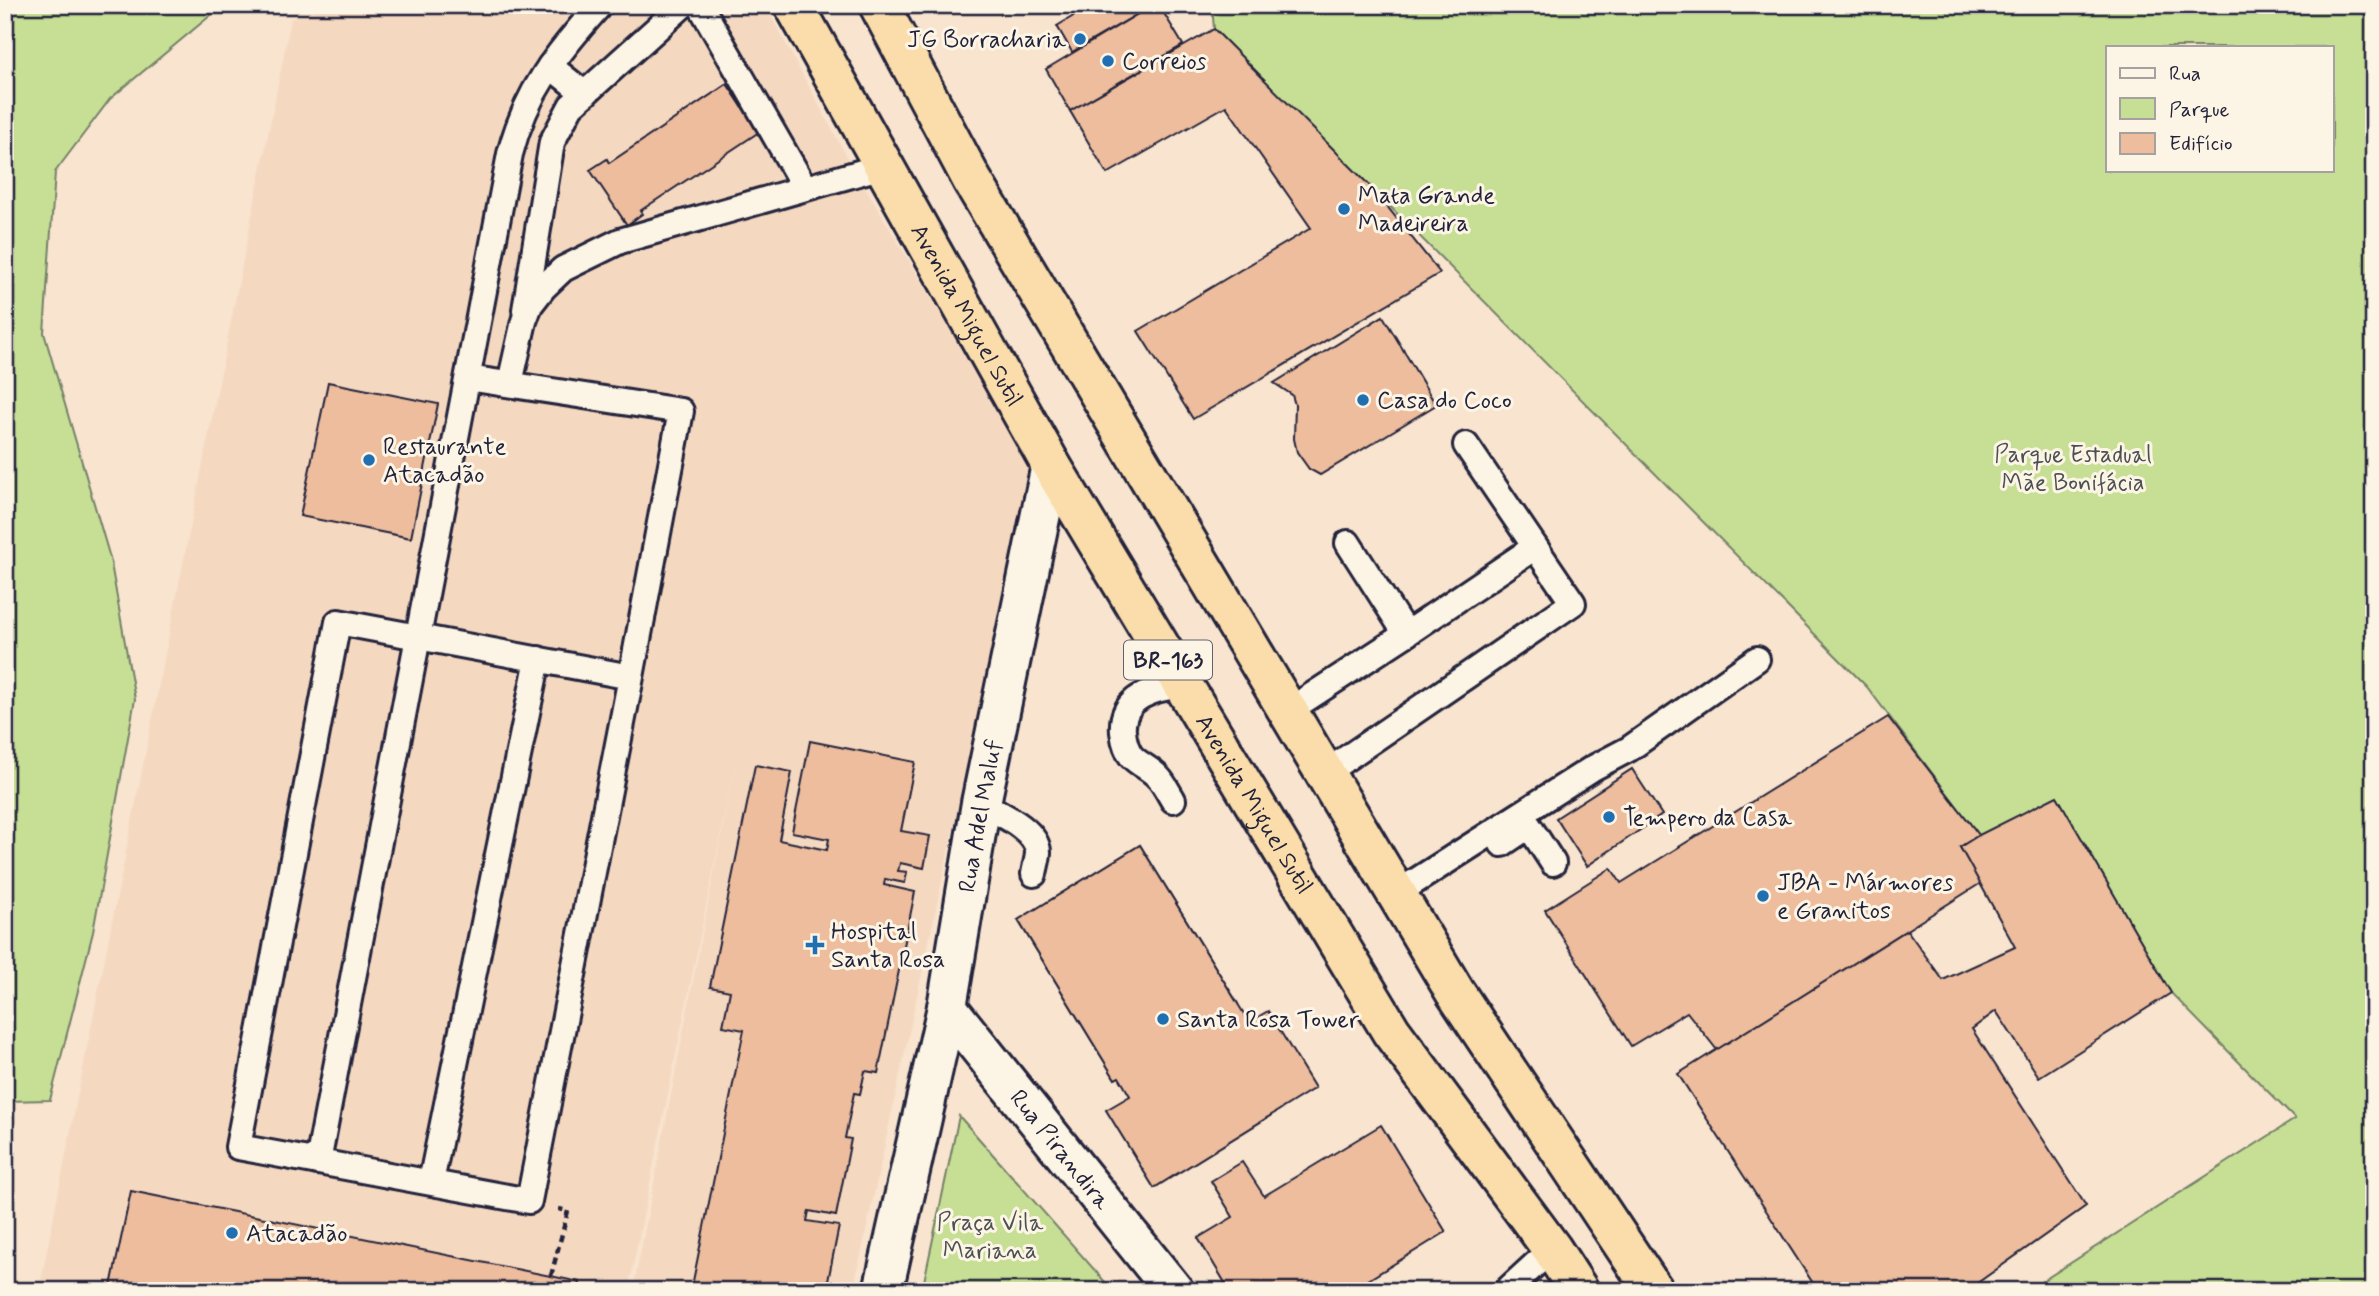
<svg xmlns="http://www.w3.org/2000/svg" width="2379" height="1296" font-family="Mynerve,sans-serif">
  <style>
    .built { fill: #f5d8c0 }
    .green { fill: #c7df95; stroke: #748068; stroke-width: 2; fill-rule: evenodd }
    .building { fill: #edbd9d; stroke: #22223b; stroke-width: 2 }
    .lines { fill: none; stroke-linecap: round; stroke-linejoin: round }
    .service-casing { stroke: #22223b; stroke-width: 30 }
    .minor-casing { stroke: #22223b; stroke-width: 44 }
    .trunk-casing { stroke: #22223b; stroke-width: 44 }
    .path { stroke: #22223b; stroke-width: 4.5; stroke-dasharray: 7 5; stroke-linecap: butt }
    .service { stroke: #fcf5e5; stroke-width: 24 }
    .minor { stroke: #fcf5e5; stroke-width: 38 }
    .trunk { stroke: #faddab; stroke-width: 38 }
    .poi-dot { fill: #1f6fb2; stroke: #fcf5e5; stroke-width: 2.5 }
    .labels { text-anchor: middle; stroke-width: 6; stroke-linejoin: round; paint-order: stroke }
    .shield { fill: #fcf5e5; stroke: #63616e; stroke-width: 2 }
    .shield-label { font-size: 23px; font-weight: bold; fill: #22223b }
    .poi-label { font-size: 24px; fill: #22223b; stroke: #fcf5e5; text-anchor: start }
    .street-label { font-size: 24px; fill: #22223b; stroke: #fcf5e5 }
    .park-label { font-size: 24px; fill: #4b5152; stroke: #fcf5e5 }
  </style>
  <rect width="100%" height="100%" fill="#f8e4cf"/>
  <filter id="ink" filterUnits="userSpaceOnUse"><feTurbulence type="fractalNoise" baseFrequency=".0143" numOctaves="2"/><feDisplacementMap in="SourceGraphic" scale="14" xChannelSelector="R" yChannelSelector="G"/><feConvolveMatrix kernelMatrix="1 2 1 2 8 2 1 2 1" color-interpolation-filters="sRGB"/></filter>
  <g filter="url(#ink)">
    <path class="built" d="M328 5H765L847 157 1032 466 853 1291H633L736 759 628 1291H39L291 19Z"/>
    <g class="green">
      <path d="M5 5H223L110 99 55 172 44 333 110 558 135 699 93 932 50 1100 5 1101Z"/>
      <path d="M1212 5H2374V1291H2027L2295 1119 2171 993 2057 796 1979 835 1867 687 1214 29ZM2108 47H2332V170H2108Z"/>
      <path d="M959 1116 1113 1291H922Z"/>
    </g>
    <g class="building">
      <path d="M1066 5H1092L1076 15Z"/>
      <path d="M1092 5H1153L1072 52 1057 26Z"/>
      <path d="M1153 5H1159L1183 45 1070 111 1046 69Z"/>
      <path d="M1214 29 1374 190 1440 273 1193 419 1138 331 1311 228 1226 106 1107 174 1070 111Z"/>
      <path d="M727 84 759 132 640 211 642 214 627 225 590 170 607 159 609 163Z"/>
      <path d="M1383 316 1436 405 1320 475 1309 469 1297 452 1294 439 1295 405 1292 395 1274 383Z"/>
      <path d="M328 382 438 404 411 538 300 516Z"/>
      <path d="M1888 717 1979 835 1960 847 1981 883 1717 1050 1687 1012 1631 1046 1545 910 1611 868 1621 883Z"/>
      <path d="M810 741 915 762 901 831 930 836 924 868 900 863 898 871 907 872 905 883 885 879 884 885 915 892 878 1073 865 1071 860 1094 854 1093 845 1138 851 1139 836 1216 809 1211 807 1221 839 1226 826 1291H691L744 1030 723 1026 730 991 710 987 755 765 792 772 779 840 827 850 829 839 792 832Z"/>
      <path d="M1632 769 1662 815 1587 866 1556 818Z"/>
      <path d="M2057 796 2171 993 2039 1077 1996 1011 1972 1029 2086 1206 1966 1291H1818L1678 1074 1907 930 1943 980 2015 947 1960 847 1979 835Z"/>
      <path d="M1140 845 1238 1004 1115 1079 1018 920Z"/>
      <path d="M1140 845 1249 1022 1268 1011 1315 1088 1154 1188 1106 1110 1130 1096 1119 1077 1115 1079 1018 920Z"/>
      <path d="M1381 1125 1446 1232 1350 1291H1230L1198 1238 1233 1217 1211 1181 1242 1162 1264 1196Z"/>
      <path d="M131 1191 580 1282 578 1291H110Z"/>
    </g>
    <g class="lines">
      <g class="service-casing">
        <g id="service">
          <path d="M700 5 805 188"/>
          <path d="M550 66 585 94"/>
          <path d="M525 310 552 142 571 106 683 5"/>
          <path d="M468 378 681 411 631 677 338 622 238 1147 529 1201 631 677"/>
          <path d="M510 383 524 321 530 305 544 287 563 269 620 241 883 166"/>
          <path d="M1406 634 1535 547"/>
          <path d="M1288 711 1406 634 1348 543"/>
          <path d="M1325 773 1573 603 1466 445"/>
          <path d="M1173 800C1168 792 1164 783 1158 777 1151 769 1140 765 1132 757 1127 751 1124 740 1123 732 1120 696 1155 688 1184 685"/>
          <path d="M981 803C998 813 1037 829 1038 852 1038 859 1035 867 1034 874"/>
          <path d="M1502 844 1529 826 1553 863"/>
          <path d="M1397 893 1593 768 1629 749 1757 659"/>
          <path d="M318 1162 510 154C526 91 557 53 600 5"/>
          <path d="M431 1182 538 659"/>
          <path d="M1506 1291 1552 1249"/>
        </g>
      </g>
      <g class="minor-casing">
        <g id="minor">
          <path id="s1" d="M947 1007 1174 1291"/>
          <path id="s2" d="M883 1291 947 1007 981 803 1051 465"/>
        </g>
      </g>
      <g class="trunk-casing">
        <g id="trunk">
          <path id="s3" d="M794 5 1051 465 1391 1031 1552 1249 1579 1291"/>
          <path d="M879 5 972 180 1455 992 1654 1291"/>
        </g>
      </g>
      <path class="path" d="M551 1276 568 1211 559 1209"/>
      <use href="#service" class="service"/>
      <use href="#minor" class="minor"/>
      <use href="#trunk" class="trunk"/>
    </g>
  </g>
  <g class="poi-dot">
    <circle cx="1080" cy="39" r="7"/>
    <circle cx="1108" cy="61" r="7"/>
    <circle cx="1344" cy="209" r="7"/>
    <circle cx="1363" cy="400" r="7"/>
    <circle cx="369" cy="460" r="7"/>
    <circle cx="1609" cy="817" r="7"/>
    <circle cx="1763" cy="896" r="7"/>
    <path d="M811.5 934.5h7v7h7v7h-7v7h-7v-7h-7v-7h7z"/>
    <circle cx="1163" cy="1019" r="7"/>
    <circle cx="232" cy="1233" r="7"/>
  </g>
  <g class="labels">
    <rect class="shield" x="1124" y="640.5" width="88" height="39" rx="5"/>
    <g class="shield-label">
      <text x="1168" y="668">BR-163</text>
    </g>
    <g class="poi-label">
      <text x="1066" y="47" text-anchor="end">JG Borracharia</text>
      <text x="1122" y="69">Correios</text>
      <text x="1358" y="203">Mata Grande<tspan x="1358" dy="28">Madeireira</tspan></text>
      <text x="1377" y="408">Casa do Coco</text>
      <text x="383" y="454">Restaurante<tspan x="383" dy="28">Atacadão</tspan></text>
      <text x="1623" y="825">Tempero da Casa</text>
      <text x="1777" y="890">JBA - Mármores<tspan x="1777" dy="28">e Granitos</tspan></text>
      <text x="831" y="939">Hospital<tspan x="831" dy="28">Santa Rosa</tspan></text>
      <text x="1177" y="1027">Santa Rosa Tower</text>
      <text x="246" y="1241">Atacadão</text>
    </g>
    <g class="street-label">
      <text dy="8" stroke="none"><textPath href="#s3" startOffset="355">Avenida Miguel Sutil</textPath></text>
      <text dy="8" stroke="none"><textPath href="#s3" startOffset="922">Avenida Miguel Sutil</textPath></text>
      <text dy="8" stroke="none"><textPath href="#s2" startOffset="485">Rua Adel Maluf</textPath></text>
      <text dy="8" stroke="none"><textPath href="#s1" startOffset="182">Rua Pirandira</textPath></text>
    </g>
    <g class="park-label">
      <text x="2073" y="462">Parque Estadual<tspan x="2073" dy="28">Mãe Bonifácia</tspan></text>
      <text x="990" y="1230">Praça Vila<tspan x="990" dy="28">Mariana</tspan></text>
    </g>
  </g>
  <rect width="2379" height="1296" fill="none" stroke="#fcf5e5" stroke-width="28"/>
  <rect x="14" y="14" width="2351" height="1268" fill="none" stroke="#22223b" stroke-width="2.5" filter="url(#ink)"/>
  <rect x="2106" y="46" width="228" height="126" fill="#fcf5e5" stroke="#a5a1a1" stroke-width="2"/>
  <rect x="2120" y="68" width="35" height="10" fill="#fcf5e5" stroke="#a5a1a1" stroke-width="2"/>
  <text x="2169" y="80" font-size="21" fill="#22223b">Rua</text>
  <rect x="2120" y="98" width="35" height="21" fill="#c7df95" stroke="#a5a1a1" stroke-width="2"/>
  <text x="2169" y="116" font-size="21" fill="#22223b">Parque</text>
  <rect x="2120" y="133" width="35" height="21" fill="#edbd9d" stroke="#a5a1a1" stroke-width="2"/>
  <text x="2169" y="150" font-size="21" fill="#22223b">Edifício</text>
</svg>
